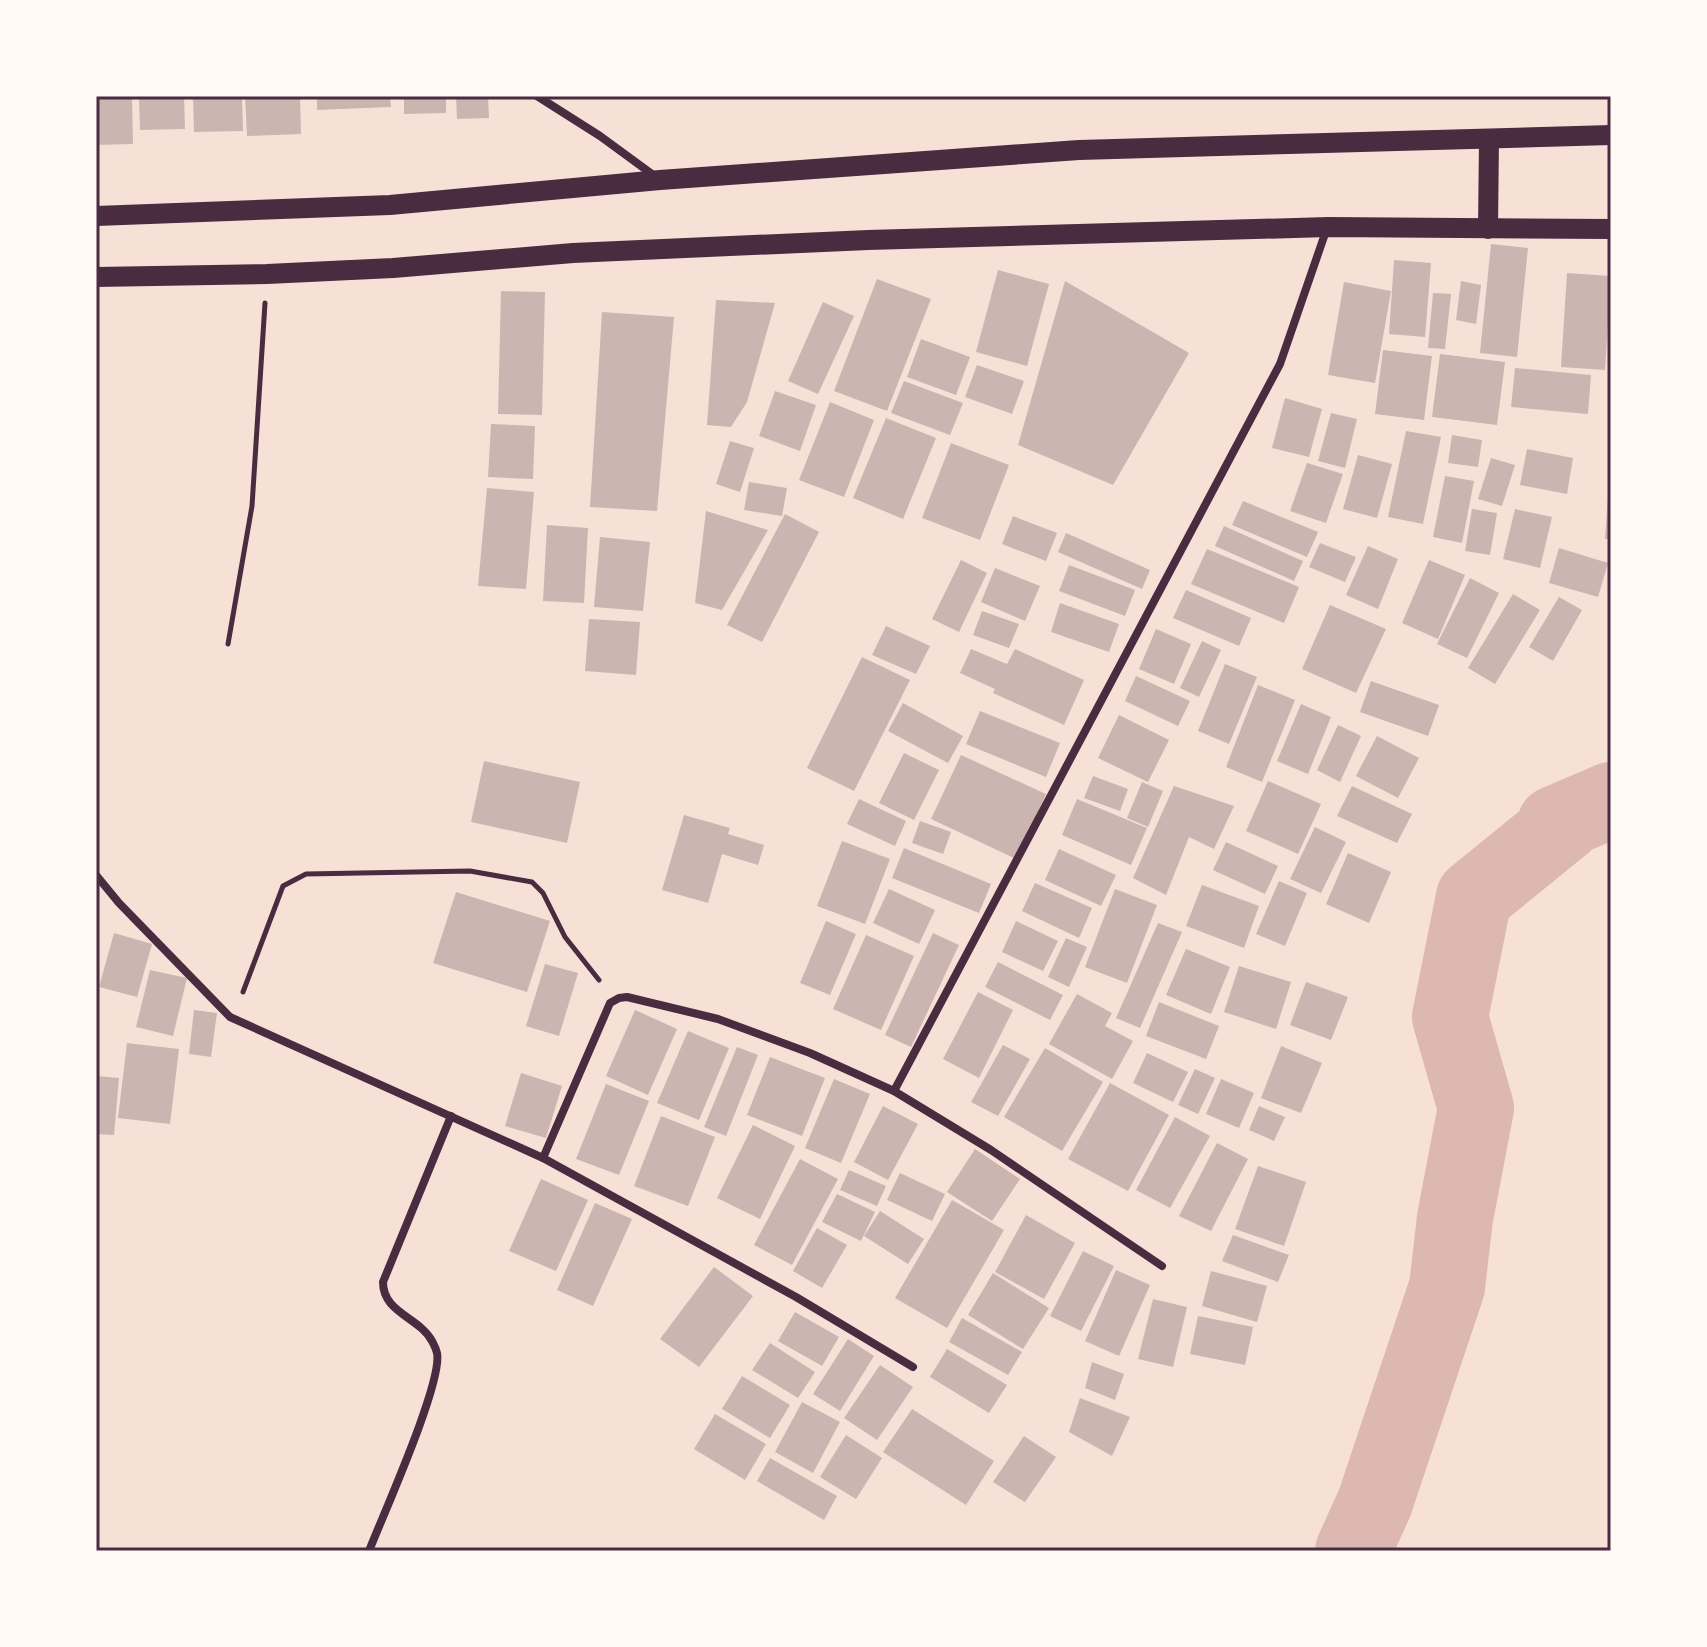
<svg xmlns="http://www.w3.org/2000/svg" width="1707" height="1647" font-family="Poppins,sans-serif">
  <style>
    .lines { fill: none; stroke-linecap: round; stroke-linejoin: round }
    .river { stroke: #dcb8b0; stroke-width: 76 }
    .building { fill: #ccb4b1 }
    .path { stroke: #4a2c40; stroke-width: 5 }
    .minor { stroke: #4a2c40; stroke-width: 8 }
    .primary { stroke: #4a2c40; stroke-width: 20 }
    .neatline { fill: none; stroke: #4a2c40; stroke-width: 3 }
  </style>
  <rect width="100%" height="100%" fill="#f7e1d7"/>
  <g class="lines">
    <path class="river" d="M1353 1551 1375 1502 1447 1287 1455 1218 1476 1108 1450 1017 1474 897 1565 823 1555 824 1611 800"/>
  </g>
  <g class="building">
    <path d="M96 96H132L133 144 96 145Z"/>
    <path d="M193 96H242L243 131 194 132Z"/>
    <path d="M245 96H300L301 134 247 136Z"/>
    <path d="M317 96H390L391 107 317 110Z"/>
    <path d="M404 96H446V113L404 114Z"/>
    <path d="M456 96H488L489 118 457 119Z"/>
    <path d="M184 97 185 129 140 130 139 99Z"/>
    <path d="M1491 244 1528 248 1517 357 1480 353Z"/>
    <path d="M1394 260 1431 263 1425 337 1389 334Z"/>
    <path d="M998 270 1049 284 1027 366 976 352Z"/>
    <path d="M1567 273 1611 276 1605 370 1561 367Z"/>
    <path d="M877 279 931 299 887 411 834 391Z"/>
    <path d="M1065 281 1189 353 1113 485 1018 445Z"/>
    <path d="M1461 281 1481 285 1476 324 1456 320Z"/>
    <path d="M1344 282 1391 291 1375 383 1328 375Z"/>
    <path d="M501 291 545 292 542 415 498 414Z"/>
    <path d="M1433 293 1451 294 1445 349 1428 348Z"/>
    <path d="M716 300 775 303 747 402 731 427 707 425Z"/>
    <path d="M823 302 854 316 818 394 788 381Z"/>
    <path d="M602 312 674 317 657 511 590 507Z"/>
    <path d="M921 339 970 357 956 395 907 377Z"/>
    <path d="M1383 350 1432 356 1424 420 1375 414Z"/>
    <path d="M1440 354 1505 362 1497 425 1432 417Z"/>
    <path d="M977 365 1024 381 1012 414 965 397Z"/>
    <path d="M1515 368 1591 375 1588 414 1511 407Z"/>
    <path d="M904 381 963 403 950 435 891 413Z"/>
    <path d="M775 391 816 405 800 451 759 436Z"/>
    <path d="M1285 398 1322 409 1309 457 1272 448Z"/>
    <path d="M830 402 874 420 844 497 799 480Z"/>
    <path d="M1331 413 1357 419 1345 468 1318 461Z"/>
    <path d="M886 418 936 438 903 519 853 498Z"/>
    <path d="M491 424 535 426 533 479 488 477Z"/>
    <path d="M1406 431 1441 437 1423 524 1388 517Z"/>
    <path d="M1452 435 1482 440 1478 467 1448 463Z"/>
    <path d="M730 441 754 448 740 492 716 484Z"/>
    <path d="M951 443 1009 465 980 540 922 518Z"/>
    <path d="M1527 449 1573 458 1567 494 1520 485Z"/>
    <path d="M1358 455 1392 464 1377 518 1343 509Z"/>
    <path d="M1491 458 1515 465 1502 506 1478 499Z"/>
    <path d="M1307 463 1343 474 1326 523 1290 511Z"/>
    <path d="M1445 476 1474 481 1462 543 1433 537Z"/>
    <path d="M749 482 787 488 782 516 744 510Z"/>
    <path d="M1609 483H1611V539H1605Z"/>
    <path d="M487 488 534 492 526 589 478 586Z"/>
    <path d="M1243 501 1318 532 1307 557 1232 525Z"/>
    <path d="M1472 509 1497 513 1490 555 1465 551Z"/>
    <path d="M1515 509 1552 517 1540 568 1503 559Z"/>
    <path d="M706 511 768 530 722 610 695 603Z"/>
    <path d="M785 514 819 532 762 642 727 625Z"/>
    <path d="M1013 516 1057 533 1046 561 1002 544Z"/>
    <path d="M547 525 588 528 584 603 543 601Z"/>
    <path d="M1224 526 1303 561 1294 581 1215 546Z"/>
    <path d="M1066 533 1150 570 1142 589 1058 552Z"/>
    <path d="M600 537 650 542 643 611 594 607Z"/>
    <path d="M1320 543 1356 557 1345 582 1309 567Z"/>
    <path d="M1368 546 1398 559 1378 609 1346 595Z"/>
    <path d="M1559 548 1608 563 1598 597 1549 583Z"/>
    <path d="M1207 549 1299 587 1284 623 1191 584Z"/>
    <path d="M961 560 987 573 959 632 932 619Z"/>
    <path d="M1429 560 1465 575 1438 639 1402 623Z"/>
    <path d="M1069 565 1135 590 1125 616 1059 591Z"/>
    <path d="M995 568 1040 586 1025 621 981 602Z"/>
    <path d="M1470 578 1499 593 1467 658 1437 644Z"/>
    <path d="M1186 590 1251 618 1239 646 1173 618Z"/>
    <path d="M1513 594 1540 610 1495 684 1468 668Z"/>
    <path d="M1559 597 1582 610 1553 661 1529 647Z"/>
    <path d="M1060 603 1119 624 1109 652 1051 632Z"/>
    <path d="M1330 605 1386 629 1356 693 1302 669Z"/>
    <path d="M982 611 1019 624 1009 648 973 635Z"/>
    <path d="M589 619 640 622 636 675 585 671Z"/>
    <path d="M886 626 930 646 916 674 872 655Z"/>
    <path d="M1156 629 1191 644 1174 684 1139 669Z"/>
    <path d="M1202 641 1221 650 1199 697 1180 688Z"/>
    <path d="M971 649 1007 664 1015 649 1084 680 1064 725 993 693 995 689 960 673Z"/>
    <path d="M862 657 910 680 854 791 807 768Z"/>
    <path d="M1225 664 1257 677 1229 744 1198 731Z"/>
    <path d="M1136 676 1190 701 1178 726 1125 701Z"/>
    <path d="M1371 681 1439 705 1428 736 1360 712Z"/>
    <path d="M1258 685 1295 700 1262 782 1226 767Z"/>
    <path d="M903 703 963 736 948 763 888 731Z"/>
    <path d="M1301 704 1331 717 1308 774 1277 761Z"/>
    <path d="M980 711 1060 743 1046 777 966 744Z"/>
    <path d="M1119 715 1169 740 1148 782 1098 758Z"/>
    <path d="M1338 725 1361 736 1340 782 1317 770Z"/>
    <path d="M1377 736 1419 758 1398 798 1356 776Z"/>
    <path d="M904 753 939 770 914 820 879 803Z"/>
    <path d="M961 755 1046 794 1016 859 931 819Z"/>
    <path d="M484 761 580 782 567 843 471 822Z"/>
    <path d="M1093 776 1128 789 1120 811 1084 798Z"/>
    <path d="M1268 781 1321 804 1298 854 1246 831Z"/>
    <path d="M1142 782 1163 791 1148 827 1127 818Z"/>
    <path d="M1174 786 1234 806 1214 849 1189 837 1166 895 1133 878Z"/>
    <path d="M1352 786 1412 814 1397 843 1337 816Z"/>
    <path d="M859 799 906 821 895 846 847 824Z"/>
    <path d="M1077 799 1147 828 1131 865 1062 835Z"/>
    <path d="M684 815 730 828 728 834 764 845 758 865 722 854 708 903 662 890Z"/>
    <path d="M920 821 951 832 943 854 912 843Z"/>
    <path d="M1315 827 1346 842 1321 893 1290 879Z"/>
    <path d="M842 841 890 859 865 924 817 906Z"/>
    <path d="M1226 842 1278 866 1265 894 1213 870Z"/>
    <path d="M904 848 991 884 979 913 892 878Z"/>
    <path d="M1059 849 1116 875 1101 906 1045 880Z"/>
    <path d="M1348 853 1391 872 1369 923 1326 904Z"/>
    <path d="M1279 881 1307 893 1285 946 1256 934Z"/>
    <path d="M1035 883 1092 908 1079 938 1022 911Z"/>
    <path d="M1202 885 1259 906 1244 948 1186 926Z"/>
    <path d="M889 889 935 910 919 944 873 923Z"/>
    <path d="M1115 889 1157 905 1127 983 1085 967Z"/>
    <path d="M456 892 550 921 527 992 433 963Z"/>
    <path d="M826 921 856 934 830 995 800 983Z"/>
    <path d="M1016 921 1058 941 1043 971 1002 952Z"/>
    <path d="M1158 923 1182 932 1140 1028 1116 1018Z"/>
    <path d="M114 933 152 944 137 997 99 987Z"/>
    <path d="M933 933 959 945 911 1047 885 1035Z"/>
    <path d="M866 935 914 956 881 1030 833 1009Z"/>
    <path d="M1066 938 1087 947 1069 987 1048 977Z"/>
    <path d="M1186 949 1230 967 1211 1014 1166 995Z"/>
    <path d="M998 962 1063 995 1050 1020 985 987Z"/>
    <path d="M545 964 578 973 559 1036 526 1026Z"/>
    <path d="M1239 966 1291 982 1276 1029 1224 1012Z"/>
    <path d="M150 970 187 978 173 1036 136 1027Z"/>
    <path d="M1306 982 1348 997 1331 1040 1290 1025Z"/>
    <path d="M978 992 1013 1010 979 1078 943 1059Z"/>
    <path d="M1077 994 1112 1013 1105 1026 1133 1041 1112 1079 1049 1044Z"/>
    <path d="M1159 1002 1219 1026 1206 1059 1146 1036Z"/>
    <path d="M194 1010 217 1013 211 1057 189 1054Z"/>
    <path d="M635 1010 677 1029 648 1095 606 1076Z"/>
    <path d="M688 1031 729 1048 699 1120 657 1103Z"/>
    <path d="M127 1043 179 1049 170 1124 118 1118Z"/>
    <path d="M1003 1045 1030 1059 998 1116 971 1102Z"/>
    <path d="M1281 1046 1322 1063 1301 1113 1261 1098Z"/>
    <path d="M737 1047 758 1055 726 1136 704 1127Z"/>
    <path d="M1045 1048 1103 1082 1062 1151 1004 1117Z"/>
    <path d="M1147 1053 1188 1072 1173 1102 1133 1083Z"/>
    <path d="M770 1057 825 1078 802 1136 747 1115Z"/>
    <path d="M1195 1069 1215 1078 1198 1114 1178 1105Z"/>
    <path d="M521 1073 562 1086 546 1138 505 1126Z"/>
    <path d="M96 1076 119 1078 114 1135 96 1134Z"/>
    <path d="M834 1079 870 1094 841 1163 805 1148Z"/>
    <path d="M1221 1079 1254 1093 1239 1128 1206 1114Z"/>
    <path d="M1110 1083 1169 1115 1128 1191 1068 1159Z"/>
    <path d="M606 1084 649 1101 619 1175 576 1159Z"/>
    <path d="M883 1106 918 1124 888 1180 854 1162Z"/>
    <path d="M1259 1106 1285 1117 1274 1141 1249 1130Z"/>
    <path d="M661 1116 715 1137 688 1206 634 1186Z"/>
    <path d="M1175 1117 1210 1136 1170 1208 1136 1190Z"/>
    <path d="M753 1125 795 1146 760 1219 717 1198Z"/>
    <path d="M1217 1143 1248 1159 1211 1231 1179 1216Z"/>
    <path d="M975 1149 1020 1179 992 1221 947 1192Z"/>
    <path d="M800 1159 838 1179 792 1265 754 1245Z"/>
    <path d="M1258 1166 1306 1182 1284 1246 1235 1229Z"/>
    <path d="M849 1170 886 1186 877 1206 840 1190Z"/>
    <path d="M900 1173 945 1194 932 1221 887 1200Z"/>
    <path d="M541 1179 588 1200 556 1271 509 1251Z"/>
    <path d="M837 1194 875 1212 861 1241 822 1222Z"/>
    <path d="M952 1200 1004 1230 947 1328 895 1298Z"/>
    <path d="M595 1203 632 1219 593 1306 557 1290Z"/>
    <path d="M880 1211 924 1239 908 1264 864 1236Z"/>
    <path d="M1026 1215 1075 1243 1044 1299 995 1272Z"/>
    <path d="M817 1228 847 1245 822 1288 793 1271Z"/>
    <path d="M1233 1235 1289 1255 1278 1282 1222 1261Z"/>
    <path d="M1083 1251 1114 1266 1081 1331 1050 1316Z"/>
    <path d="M714 1267 753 1296 699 1367 660 1339Z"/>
    <path d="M1116 1270 1150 1285 1119 1356 1085 1341Z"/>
    <path d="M1211 1271 1267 1286 1257 1322 1202 1306Z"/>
    <path d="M993 1273 1049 1308 1023 1349 968 1315Z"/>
    <path d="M1153 1299 1187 1307 1173 1367 1138 1359Z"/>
    <path d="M795 1312 839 1337 822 1366 778 1341Z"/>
    <path d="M1198 1316 1253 1327 1245 1365 1190 1354Z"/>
    <path d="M962 1318 1022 1352 1008 1375 949 1342Z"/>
    <path d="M848 1339 874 1356 840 1411 813 1394Z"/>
    <path d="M770 1343 815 1372 798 1398 752 1370Z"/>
    <path d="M947 1349 1007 1385 989 1413 930 1377Z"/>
    <path d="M1092 1362 1124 1374 1115 1400 1085 1388Z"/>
    <path d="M880 1365 913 1387 877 1440 844 1418Z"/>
    <path d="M742 1376 790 1405 770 1438 722 1409Z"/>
    <path d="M1080 1398 1130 1417 1112 1456 1069 1432Z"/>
    <path d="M802 1402 840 1422 813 1473 775 1452Z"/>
    <path d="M912 1409 994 1461 966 1505 883 1452Z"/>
    <path d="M715 1414 766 1444 745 1480 694 1449Z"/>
    <path d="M846 1435 882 1458 856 1499 820 1477Z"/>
    <path d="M1024 1436 1056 1457 1025 1502 993 1482Z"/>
    <path d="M770 1458 837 1496 824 1520 757 1481Z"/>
  </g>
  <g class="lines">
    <g class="path">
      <path d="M228 644 252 506 265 303"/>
      <path d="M243 992 283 886 306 874 470 871 532 882 543 893 565 937 599 980"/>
    </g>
    <g class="minor">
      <path d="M537 96 600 136 656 177"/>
      <path d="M96 875 119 903 230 1017 543 1158 796 1297 913 1367"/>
      <path d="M894 1091 1280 364 1327 228"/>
      <path d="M543 1158 610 1003 619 998 627 997 718 1019 810 1053 894 1091 991 1150 1162 1266"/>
      <path d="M369 1551C383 1515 443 1382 437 1353 436 1348 434 1345 432 1341 419 1317 383 1313 383 1282L451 1116"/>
    </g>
    <g class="primary">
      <path d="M96 216 390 205 660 180 1079 150 1611 135"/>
      <path d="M1488 229 1489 139"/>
      <path d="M96 277 267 274 393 268 573 253 868 240 1328 227 1611 229"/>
    </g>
  </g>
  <rect width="1707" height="1647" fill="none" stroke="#fffaf5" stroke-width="196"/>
  <rect x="98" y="98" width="1511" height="1451" class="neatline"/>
</svg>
